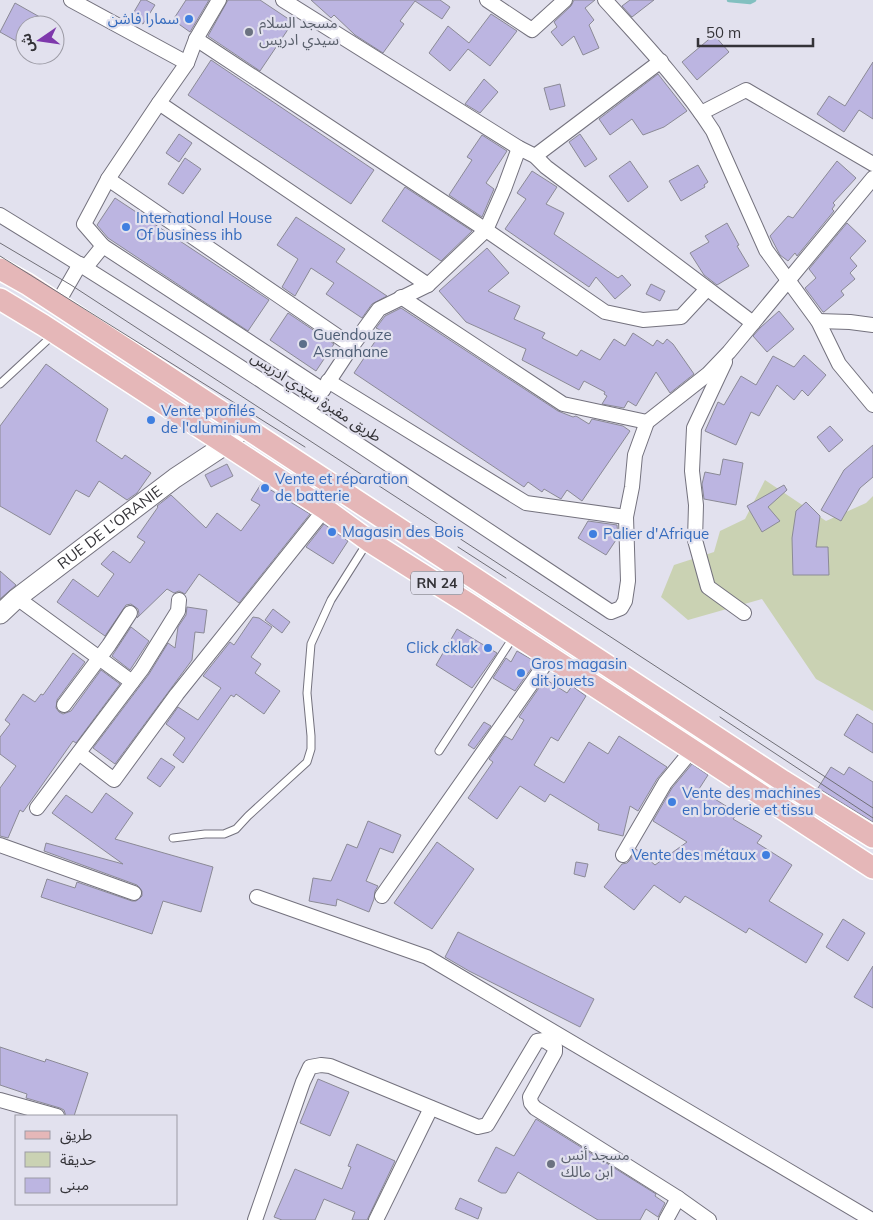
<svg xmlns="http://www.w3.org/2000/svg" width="873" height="1220" font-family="Mulish,'Noto Sans Arabic',sans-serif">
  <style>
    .green { fill: #cad2b3 }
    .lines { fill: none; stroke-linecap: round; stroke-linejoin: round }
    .stream { stroke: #82c0c0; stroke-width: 4.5 }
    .building { fill: #bcb5e1; stroke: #8b8a96 }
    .lane-casing { stroke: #74727e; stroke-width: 9 }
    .street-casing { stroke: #74727e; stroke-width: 16 }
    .secondary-casing { stroke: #74727e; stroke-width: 21 }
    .primary-casing { stroke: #fff; stroke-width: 24 }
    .lane { stroke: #fff; stroke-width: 7 }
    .street { stroke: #fff; stroke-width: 14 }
    .secondary { stroke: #fff; stroke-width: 19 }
    .primary { stroke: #e5b7b8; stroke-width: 21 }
    .tram { stroke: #706f77; stroke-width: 1 }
    .shop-dot { fill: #3f7fe0; stroke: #e2e1ee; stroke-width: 2 }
    .worship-dot { fill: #6b7280; stroke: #e2e1ee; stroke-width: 2 }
    .service-dot { fill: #5c6f8a; stroke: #e2e1ee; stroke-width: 2 }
    .labels { text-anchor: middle; stroke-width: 4.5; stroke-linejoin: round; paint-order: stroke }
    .shield { fill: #e2e1ee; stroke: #68676f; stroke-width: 1 }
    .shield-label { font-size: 14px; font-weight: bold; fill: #343338 }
    .shop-label { font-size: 15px; fill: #366cbe; stroke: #e2e1ee; text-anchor: start }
    .worship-label { font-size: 15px; fill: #5b616d; stroke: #e2e1ee; text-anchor: start }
    .service-label { font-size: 15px; fill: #4e5e75; stroke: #e2e1ee; text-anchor: start }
    .street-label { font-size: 15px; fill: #343338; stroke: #e2e1ee }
  </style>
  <rect width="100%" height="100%" fill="#e2e1ee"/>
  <path class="green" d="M765 480 826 521 866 503 873 496V711L816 679 762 599 688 620 661 597 674 565 714 552 720 531 745 519Z"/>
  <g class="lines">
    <path class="stream" d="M729 0 750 2 754 0"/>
  </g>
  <g class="building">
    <path d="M141 0H146L155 5 143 24 131 17Z"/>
    <path d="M186 0H209L190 32 173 20Z"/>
    <path d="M228 0H260L293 22 260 71 208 36Z"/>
    <path d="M311 0H440L450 7 442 19 415 1 400 21 404 24 383 53 355 35 334 15 331 18Z"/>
    <path d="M574 0H595L585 8 594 20 589 25 599 48 583 55 574 36 562 46 551 32 557 27 554 22 571 6Z"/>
    <path d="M630 0H654L632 17 622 6Z"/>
    <path d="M15 3 54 25H25V46L0 32Z"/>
    <path d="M491 14 517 31 490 66 468 49 450 71 429 53 448 26 469 43Z"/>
    <path d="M714 35 729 52 697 80 682 62Z"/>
    <path d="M211 60 374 170 351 204 188 95Z"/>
    <path d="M873 62V119L859 110 844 132 817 114 829 96 845 106Z"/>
    <path d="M658 74 687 111 664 127 643 135 632 119 610 135 599 119Z"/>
    <path d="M484 79 498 92 480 113 465 104Z"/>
    <path d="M560 84 565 106 550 110 544 88Z"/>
    <path d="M179 134 192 143 179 162 166 153Z"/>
    <path d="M580 134 597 159 585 167 569 142Z"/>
    <path d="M482 135 507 151 486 183 494 189 482 217 449 195 472 160 467 157Z"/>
    <path d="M185 158 201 169 183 194 168 184Z"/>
    <path d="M630 161 648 187 628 202 609 176Z"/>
    <path d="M837 161 856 178 833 203 835 205 832 209 834 211 797 256 795 253 788 261 780 255 770 236 788 216 793 218Z"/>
    <path d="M698 165 708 182 704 185 705 187 681 201 669 181Z"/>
    <path d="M532 171 557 187 546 204 564 213 554 234 618 278 622 275 631 285 615 299 596 277 589 287 505 229 526 199 517 193Z"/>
    <path d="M405 187 472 231 441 261 382 221Z"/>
    <path d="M115 198 269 300 248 331 108 238 97 225Z"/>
    <path d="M296 217 345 249 336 262 387 296 372 304 362 318 326 294 334 283 311 268 295 296 282 287 298 259 277 245Z"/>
    <path d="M727 223 739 245 737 246 749 266 717 285 704 275 690 253 709 242 705 236Z"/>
    <path d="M847 223 866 241 850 258 857 266 850 273 855 279 841 291 844 295 824 312H823L805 288 816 278 809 269Z"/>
    <path d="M487 248 509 273 488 291 520 306 514 319 545 333 542 338 577 356 581 350 600 360 614 339 625 346 633 333 653 346 657 340 663 344 667 339 673 344 694 374 670 393 656 372 636 406 628 401 624 408 602 404 607 396 604 394 605 392 584 381 579 390 522 360 526 349 466 322 439 291Z"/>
    <path d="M651 284 665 291 660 301 646 294Z"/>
    <path d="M401 308 558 411 573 417 576 416 589 424 592 419 623 426 630 431 582 501 567 490 561 499 544 489 542 492 528 482 524 487 354 373 382 331 376 328 385 316Z"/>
    <path d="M779 311 794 329 767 352 753 336 761 327Z"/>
    <path d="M288 313 334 344 316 371 270 340Z"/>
    <path d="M804 355 826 375 808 396 802 390 794 400 777 385 759 416 751 412 736 445 705 431 718 402 724 405 741 376 756 385 773 356 794 367Z"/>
    <path d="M46 364 108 409 96 441 122 459 125 455 151 473 137 493 127 500 99 481 89 497 76 490 50 535 0 506V426Z"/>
    <path d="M830 426 843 440 829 452 817 437Z"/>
    <path d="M873 445V477L860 488 841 521 821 510 844 470Z"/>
    <path d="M723 459 743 463 736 505 704 499 702 484 705 472 720 475Z"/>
    <path d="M227 464 233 476 211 487 205 475Z"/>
    <path d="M261 484 310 514 239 603 199 574 185 594 179 591 174 593 167 589 137 618 139 614 138 609 131 604 126 605 105 636 57 602 73 579 98 597 114 574 101 564 113 551 130 563 145 542 137 537 158 507 157 506 171 495 206 528 217 513 241 531 260 505 251 500Z"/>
    <path d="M784 485 787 490 768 507 780 521 762 532 747 506Z"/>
    <path d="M806 502 820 516 816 547H828L829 575H793L792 538 796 511Z"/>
    <path d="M588 521 617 525 618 537 606 555 578 538Z"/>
    <path d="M324 524 348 541 333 564 306 547Z"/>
    <path d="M0 571 16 585 0 599Z"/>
    <path d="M187 607 207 610 204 633 195 632 192 660 115 764 93 748 149 674 168 643 175 648 178 627 186 615Z"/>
    <path d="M273 609 290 622 282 633 265 620Z"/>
    <path d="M253 617 259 618 272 627 251 657 261 664 255 673 280 691 264 714 236 694 234 697 231 695 183 763 173 755 185 738 166 724 178 707 198 720 221 688 203 676 230 642 234 645Z"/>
    <path d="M131 627 149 641 130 670 112 656Z"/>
    <path d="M457 629 497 653 472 688 436 665Z"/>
    <path d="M517 651 536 662 515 691 493 678 506 658 511 662Z"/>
    <path d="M73 653 85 662 57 700 56 708 59 712 63 714 71 711 101 670 120 684 76 743 73 741 23 812 20 810 8 838 0 836V788L16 766 0 754V737L10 724 5 720 23 694 35 702 41 694 43 695Z"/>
    <path d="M545 679 567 693 572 686 586 696 558 741 551 737 534 765 564 783 589 742 608 754 619 736 667 767 657 779 638 811 630 806 623 836 598 830 599 824 550 794 545 802 520 786 497 819 468 798 493 762 489 759 505 736 512 740 524 720 519 717Z"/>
    <path d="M857 714 873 724V753L844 735Z"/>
    <path d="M484 722 491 726 474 749 468 745Z"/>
    <path d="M161 758 175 767 160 787 147 778Z"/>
    <path d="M692 764 708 775 699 789 737 813 733 819 762 836 757 843 792 865 769 901 823 934 806 963 749 928 746 933 685 896 680 903 654 885 634 910 604 887 622 864 627 863 630 860 636 849 655 865 687 842 653 821 672 788Z"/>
    <path d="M831 767 844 775 849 767 873 782V822L818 788Z"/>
    <path d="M106 793 133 813 115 839 213 867 201 912 163 901 152 934 41 897 47 879 75 888 77 882 132 901H136L142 896V891L137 885 44 851 46 843 123 864 52 813 66 795 92 813Z"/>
    <path d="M368 821 401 835 393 853 380 848 366 881 378 886 375 891 374 899 369 912 337 899 336 906 309 901 313 878 331 881 347 844 357 848Z"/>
    <path d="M437 842 474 869 432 929 394 903Z"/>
    <path d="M576 862 588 864 585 877 574 874Z"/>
    <path d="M843 919 865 933 848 961 826 947Z"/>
    <path d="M458 932 594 999 580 1027 469 971 445 957Z"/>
    <path d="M873 966V1008L854 997Z"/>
    <path d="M0 1047 45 1062 46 1059 88 1073 74 1116H66L64 1110 60 1108 26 1098 27 1094 0 1085Z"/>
    <path d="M318 1079 349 1092 330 1136 300 1123Z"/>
    <path d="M536 1119 656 1194 655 1196 665 1203 658 1217 646 1209 640 1220H598L518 1172 506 1193H501L478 1181 496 1147 514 1156Z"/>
    <path d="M357 1144 395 1161 367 1220H352L355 1212 324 1199 315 1220H282L274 1217 295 1169 342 1189 351 1167 348 1166Z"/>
    <path d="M460 1198 482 1208 478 1219 455 1209Z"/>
  </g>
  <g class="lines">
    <g class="lane-casing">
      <g id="lane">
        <path d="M0 384 53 335"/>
        <path d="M439 751 514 636"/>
        <path d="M173 838 205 834H224L236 829 248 816 307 762 311 749V736L307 693 311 644 331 600 367 543"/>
      </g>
    </g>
    <g class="street-casing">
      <g id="street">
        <path d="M71 0 187 63 196 39 219 0"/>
        <path d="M283 0 519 148 535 156 546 167 753 323"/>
        <path d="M487 0 532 30 565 0"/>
        <path d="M605 0C643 42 682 83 713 131L766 250 818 321 839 364 873 405"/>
        <path d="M196 39 486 230 605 312 643 320 681 317 707 289"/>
        <path d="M187 63 159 103 428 285"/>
        <path d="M159 103 108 179 84 224 103 246 323 390"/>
        <path d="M701 113 746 90 873 164"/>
        <path d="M535 156 661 61"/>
        <path d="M108 179 352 346"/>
        <path d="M0 215C207 342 409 478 611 612L621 608 625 601 628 581 626 517 632 487 635 455 647 422 708 374 729 352 873 178"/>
        <path d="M86 267 103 246"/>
        <path d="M401 297 563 404 647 422"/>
        <path d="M57 304 80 264"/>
        <path d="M818 321 850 322 873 325"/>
        <path d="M725 362 694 428 692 471 696 505 695 540 708 587 744 613"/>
        <path d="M328 381 526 503 626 517"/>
        <path d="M306 410 323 390 352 346 379 309 428 285 486 230 504 189 519 148"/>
        <path d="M17 598 132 682"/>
        <path d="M64 705 109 645 130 613"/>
        <path d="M79 753 114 780 177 694 325 509"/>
        <path d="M37 808 142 669 178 611 179 600"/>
        <path d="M0 845 134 893"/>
        <path d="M623 855 665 783 692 750"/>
        <path d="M382 896 550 657"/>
        <path d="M257 897 427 957 872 1220"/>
        <path d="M0 1100 57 1116"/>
        <path d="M255 1220 303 1082 310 1067 321 1065 330 1066 478 1127 487 1125 537 1041 544 1040 555 1047V1052L530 1097 531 1103 535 1108 678 1198 709 1220"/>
        <path d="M376 1220 431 1108"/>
        <path d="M666 1220 678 1198"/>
      </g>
    </g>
    <g class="secondary-casing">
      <g id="secondary">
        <path id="s1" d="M0 614 17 598 175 478 225 445 245 427"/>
      </g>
    </g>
    <g class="primary-casing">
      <g id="primary">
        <path d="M0 269 27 284 783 781 873 837"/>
        <path d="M0 299 43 325 325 509 369 541 469 604 873 868"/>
      </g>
    </g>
    <use href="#lane" class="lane"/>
    <use href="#street" class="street"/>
    <use href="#secondary" class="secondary"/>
    <use href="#primary" class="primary"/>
    <g class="tram">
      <path d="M0 243 71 285 873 808"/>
      <path d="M0 256 305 447"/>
      <path d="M458 547 506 578"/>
      <path d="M720 717 873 818"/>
    </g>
  </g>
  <g class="shop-dot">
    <circle cx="189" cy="19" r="5"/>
    <circle cx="126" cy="227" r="5"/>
    <circle cx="151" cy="420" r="5"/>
    <circle cx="265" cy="488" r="5"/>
    <circle cx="332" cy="532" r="5"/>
    <circle cx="593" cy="534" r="5"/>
    <circle cx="488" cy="648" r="5"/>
    <circle cx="521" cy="673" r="5"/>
    <circle cx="672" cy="802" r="5"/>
    <circle cx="766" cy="855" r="5"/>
  </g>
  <g class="worship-dot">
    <circle cx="249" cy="32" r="5"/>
    <circle cx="551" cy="1164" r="5"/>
  </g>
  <circle class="service-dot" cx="303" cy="344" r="5"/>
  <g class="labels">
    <rect class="shield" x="411" y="571.5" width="52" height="23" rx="4"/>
    <g class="shield-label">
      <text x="437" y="588">RN 24</text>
    </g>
    <g class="shop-label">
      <text x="179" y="24" text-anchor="end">سمارا فاشن</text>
      <text x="136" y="223">International House<tspan x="136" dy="17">Of business ihb</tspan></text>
      <text x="161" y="416">Vente profilés<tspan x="161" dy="17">de l'aluminium</tspan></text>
      <text x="275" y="484">Vente et réparation<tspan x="275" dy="17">de batterie</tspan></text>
      <text x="342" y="537">Magasin des Bois</text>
      <text x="603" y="539">Palier d'Afrique</text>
      <text x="478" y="653" text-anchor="end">Click cklak</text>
      <text x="531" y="669">Gros magasin<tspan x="531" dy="17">dit jouets</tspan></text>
      <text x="682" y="798">Vente des machines<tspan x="682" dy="17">en broderie et tissu</tspan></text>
      <text x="756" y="860" text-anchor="end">Vente des métaux</text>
    </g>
    <g class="worship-label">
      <text x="259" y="28">مسجد السلام<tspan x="259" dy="17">سيدي ادريس</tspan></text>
      <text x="561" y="1160">مسجد أنس<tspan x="561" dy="17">ابن مالك</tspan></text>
    </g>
    <g class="service-label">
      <text x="313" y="340">Guendouze<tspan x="313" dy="17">Asmahane</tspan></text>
    </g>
    <g class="street-label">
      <text transform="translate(316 397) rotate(33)" y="5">طريق مقبرة سيدي ادريس</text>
      <text dy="5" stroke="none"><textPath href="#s1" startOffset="140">RUE DE L'ORANIE</textPath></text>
    </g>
  </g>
  <rect x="15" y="1115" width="162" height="90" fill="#e2e1ee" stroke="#9c9ba5"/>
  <rect x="25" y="1131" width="25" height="8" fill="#e5b7b8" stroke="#9c9ba5"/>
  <text x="60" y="1140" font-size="15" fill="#343338">طريق</text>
  <rect x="25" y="1152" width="25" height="15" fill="#cad2b3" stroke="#9c9ba5"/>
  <text x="60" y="1165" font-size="15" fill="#343338">حديقة</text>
  <rect x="25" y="1178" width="25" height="15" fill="#bcb5e1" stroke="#9c9ba5"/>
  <text x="60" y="1190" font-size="15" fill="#343338">مبنى</text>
  <g transform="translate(40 40) rotate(257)"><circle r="24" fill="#e2e1ee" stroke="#9c9ba5"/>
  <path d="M0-4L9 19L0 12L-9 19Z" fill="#7e38ac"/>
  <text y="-8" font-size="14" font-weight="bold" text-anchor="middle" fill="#343338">ش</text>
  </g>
  <path d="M698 38v8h115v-8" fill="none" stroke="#343338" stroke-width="2.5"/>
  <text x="706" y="38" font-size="15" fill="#343338" stroke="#e2e1ee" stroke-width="4" paint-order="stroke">50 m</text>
</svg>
